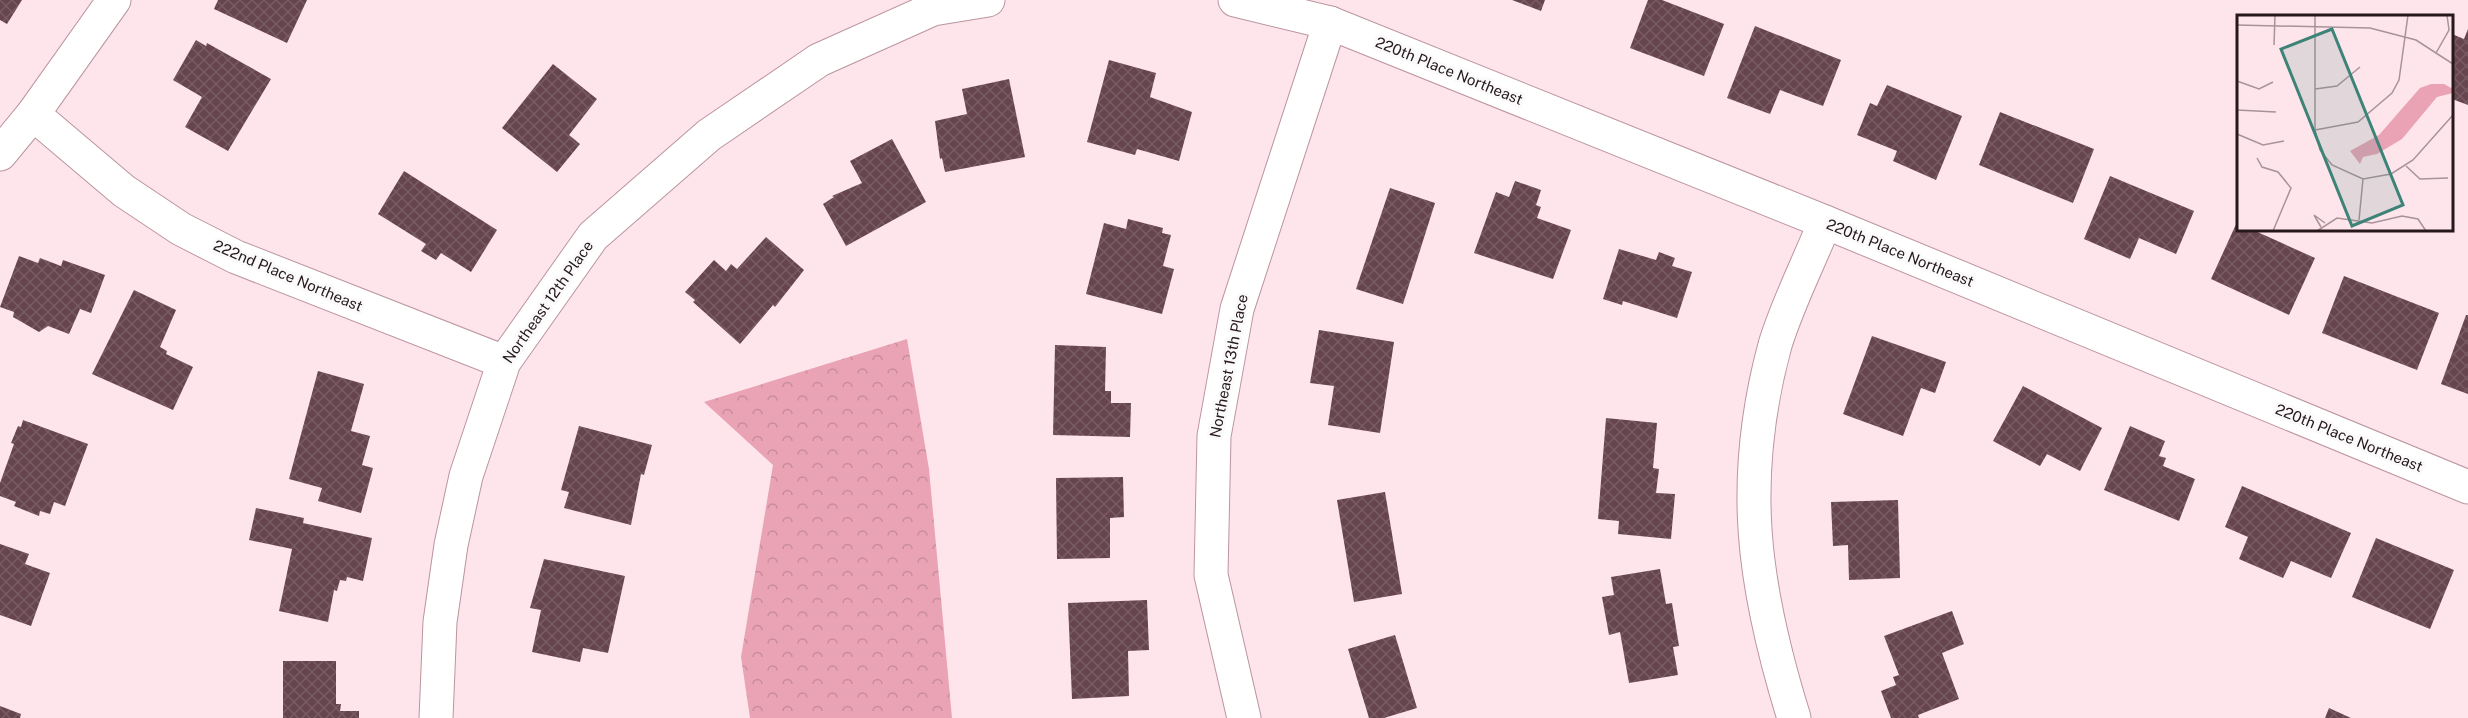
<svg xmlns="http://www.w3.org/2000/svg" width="2468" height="718" font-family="'Public Sans',sans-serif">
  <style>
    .forest { fill: url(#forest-crowns) }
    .building { fill: url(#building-cross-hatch) }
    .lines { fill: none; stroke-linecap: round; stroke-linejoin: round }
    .minor-casing { stroke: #bb959e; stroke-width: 35 }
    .minor { stroke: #fff; stroke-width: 33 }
    .labels { text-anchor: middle; stroke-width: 6; stroke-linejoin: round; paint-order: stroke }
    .street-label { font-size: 15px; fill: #26181b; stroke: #fafafa }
    .inset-road { fill: none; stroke: #a89398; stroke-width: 1.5 }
    .view { fill: #3e8378; fill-opacity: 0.15; stroke: #3e8378; stroke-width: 3 }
    .inset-edge { fill: none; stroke: #26181b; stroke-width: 3 }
  </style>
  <defs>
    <pattern id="forest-crowns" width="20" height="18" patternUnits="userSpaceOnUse" patternTransform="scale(1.5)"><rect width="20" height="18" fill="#e9a3b5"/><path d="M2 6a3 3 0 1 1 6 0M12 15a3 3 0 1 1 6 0" fill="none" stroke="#c88c9b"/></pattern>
    <pattern id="building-cross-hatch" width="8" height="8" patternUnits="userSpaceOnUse" patternTransform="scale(1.5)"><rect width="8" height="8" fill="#67454e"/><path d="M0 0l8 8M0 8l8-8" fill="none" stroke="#785c64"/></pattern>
  </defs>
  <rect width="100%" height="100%" fill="#fee5eb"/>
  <path class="forest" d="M907 339 929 469 952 718H750L741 657 773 465 704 402Z"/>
  <g class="building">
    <path d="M0 0H22L7 24 0 20Z"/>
    <path d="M218 0H307L287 43 214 9Z"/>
    <path d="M1512 0H1545L1541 11Z"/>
    <path d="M1648 0H1662L1724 24 1704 76 1630 48Z"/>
    <path d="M1755 26 1841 60 1823 106 1780 90 1770 114 1727 98Z"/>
    <path d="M2468 29V105L2452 99V34L2464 39Z"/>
    <path d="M196 40 206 46 207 43 271 79 228 151 185 127 202 97 173 80Z"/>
    <path d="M1109 60 1156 73 1150 97 1192 112 1179 161 1137 149 1135 155 1087 142Z"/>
    <path d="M553 64 597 99 569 135 580 144 557 172 502 128Z"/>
    <path d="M1009 79 1025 157 945 172 942 158 940 159 935 121 967 114 962 89Z"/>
    <path d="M1887 85 1962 116 1936 180 1893 161 1897 151 1857 135 1870 103 1877 106Z"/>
    <path d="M2000 112 2094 149 2073 203 1979 165Z"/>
    <path d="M892 139 926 202 846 246 823 204 834 197 832 196 862 183 850 161Z"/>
    <path d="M404 171 497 230 471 272 441 253 436 260 421 251 426 244 378 214Z"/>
    <path d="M2110 176 2194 211 2176 254 2139 238 2130 259 2084 239Z"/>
    <path d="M1515 181 1541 190 1536 205 1541 207 1537 218 1571 230 1553 279 1474 253 1496 192 1509 197Z"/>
    <path d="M1390 188 1435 203 1403 304 1356 289Z"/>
    <path d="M1128 219 1163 228 1162 233 1171 235 1163 266 1174 269 1162 314 1086 294 1104 223 1126 229Z"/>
    <path d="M2238 220V230H2253L2315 258 2289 315 2211 279Z"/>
    <path d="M766 237 804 270 775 307 773 305 740 344 693 302 695 300 685 292 714 260 726 271 731 264 737 269Z"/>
    <path d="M1619 249 1656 260 1659 252 1675 258 1672 266 1692 272 1677 318 1623 301 1622 305 1603 299Z"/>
    <path d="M19 256 38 263 40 258 61 266 63 260 105 275 91 313 80 309 69 334 48 326 39 332 13 317 14 312 0 307Z"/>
    <path d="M2344 276 2439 313 2417 370 2322 333Z"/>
    <path d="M134 290 176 310 160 347 167 351 166 354 193 367 173 410 92 374Z"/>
    <path d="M2466 315H2468V394L2441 384Z"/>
    <path d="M1319 330 1394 342 1380 433 1328 425 1334 386 1310 383Z"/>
    <path d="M1872 336 1946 362 1935 393 1921 388 1903 436 1843 414Z"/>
    <path d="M1055 345 1106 347 1105 391H1111V403H1131L1130 437 1053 435Z"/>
    <path d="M318 371 364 384 351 431 370 436 362 465 373 468 361 513 318 501 322 488 289 479Z"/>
    <path d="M2023 386 2102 428 2080 471 2047 454 2040 466 1993 441Z"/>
    <path d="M1606 418 1657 423 1653 468 1659 469 1656 493 1675 494 1671 539 1618 534 1619 521 1598 519Z"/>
    <path d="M23 420 88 444 65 506 54 502 50 514 40 511 39 516 14 506 16 502 0 496V483L14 444 11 443 18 426 21 427Z"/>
    <path d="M579 426 652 445 644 475 641 474 631 525 564 508 569 492 561 490Z"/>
    <path d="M2130 426 2165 441 2159 456 2166 458 2163 466 2195 479 2179 521 2104 490Z"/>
    <path d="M1123 477 1124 517 1110 518V558L1057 559 1056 478Z"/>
    <path d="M2242 486 2351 533 2331 578 2291 561 2283 578 2239 559 2248 537 2225 527Z"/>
    <path d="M1385 492 1402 594 1354 602 1337 500Z"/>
    <path d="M1898 500 1900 578 1849 580 1848 545 1833 546 1831 502Z"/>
    <path d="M256 508 304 518 303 523 372 538 363 581 347 577 346 581 340 580 337 591 334 590 328 622 279 611 292 549 249 540Z"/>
    <path d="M2376 538 2454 570 2430 629 2352 597Z"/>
    <path d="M0 544 29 554 25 564 50 573 31 626 0 615Z"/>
    <path d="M544 559 625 576 608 653 583 648 580 662 532 652 541 610 530 608Z"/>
    <path d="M1660 569 1666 604 1672 603 1679 646 1673 647 1678 675 1629 683 1620 632 1609 635 1602 597 1614 595 1611 577Z"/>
    <path d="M1147 600 1149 650 1128 651 1129 696 1072 699 1068 603Z"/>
    <path d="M1952 611 1964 644 1942 653 1959 699 1918 715 1919 718H1891L1881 691 1896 685 1893 677 1899 675 1884 636Z"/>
    <path d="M1395 635 1417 708 1384 718H1369L1348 649Z"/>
    <path d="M283 661H336V704H341L340 711H359V718H283Z"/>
    <path d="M0 706 21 714 20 718H0Z"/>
    <path d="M2329 708 2351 718H2325Z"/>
  </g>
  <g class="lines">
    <g class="minor-casing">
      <g id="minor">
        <path d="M1235 0 1330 23 1825 222 2468 487"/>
        <path d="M33 114 124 191 181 229 236 257 504 362"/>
        <path d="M0 154 33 114 114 0"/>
        <path d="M436 718 440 622 451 545 466 476 504 362 593 236 709 135 819 60 933 9 988 0"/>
        <path d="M1244 718 1211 575 1214 436 1237 309 1330 23"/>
        <path d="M1794 718C1753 586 1738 481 1775 345 1787 305 1809 262 1825 222"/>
      </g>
    </g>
    <use href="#minor" class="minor"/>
  </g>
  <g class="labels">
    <g class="street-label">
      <text transform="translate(1449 71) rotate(22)" y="5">220th Place Northeast</text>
      <text transform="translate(1900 253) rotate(22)" y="5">220th Place Northeast</text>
      <text transform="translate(288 276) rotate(23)" y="5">222nd Place Northeast</text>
      <text transform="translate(548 302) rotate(-55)" y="5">Northeast 12th Place</text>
      <text transform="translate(1229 366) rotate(-79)" y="5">Northeast 13th Place</text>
      <text transform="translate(2349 438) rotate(22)" y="5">220th Place Northeast</text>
    </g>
  </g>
  <g transform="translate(2237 15)">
    <rect width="216" height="216" fill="#fee5eb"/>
    <path d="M194 69H207L216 74V78L200 82 165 124 140 139 126 142 123 149 113 136 142 120 183 73Z" fill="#e9a3b5"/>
    <path class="inset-road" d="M78 0V115L83 135 95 150 126 164 154 159 176 145 216 100M0 10 133 13 179 25 216 49M37 30 38 0M199 38 212 15 210 0M0 66 22 74 36 67M78 74 100 71 123 52M0 95 39 97M78 115 121 107 155 78 162 65 171 0M0 119 26 130 47 126M20 143 25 152 41 157 54 173 36 216M169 151 183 164 211 163M122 205 126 164M84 212 77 200 88 208M80 216 100 203 135 208 165 201 181 204 189 216"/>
    <path class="view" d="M95 14 166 190 115 211 44 34Z"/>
    <rect width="216" height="216" class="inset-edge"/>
  </g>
</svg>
